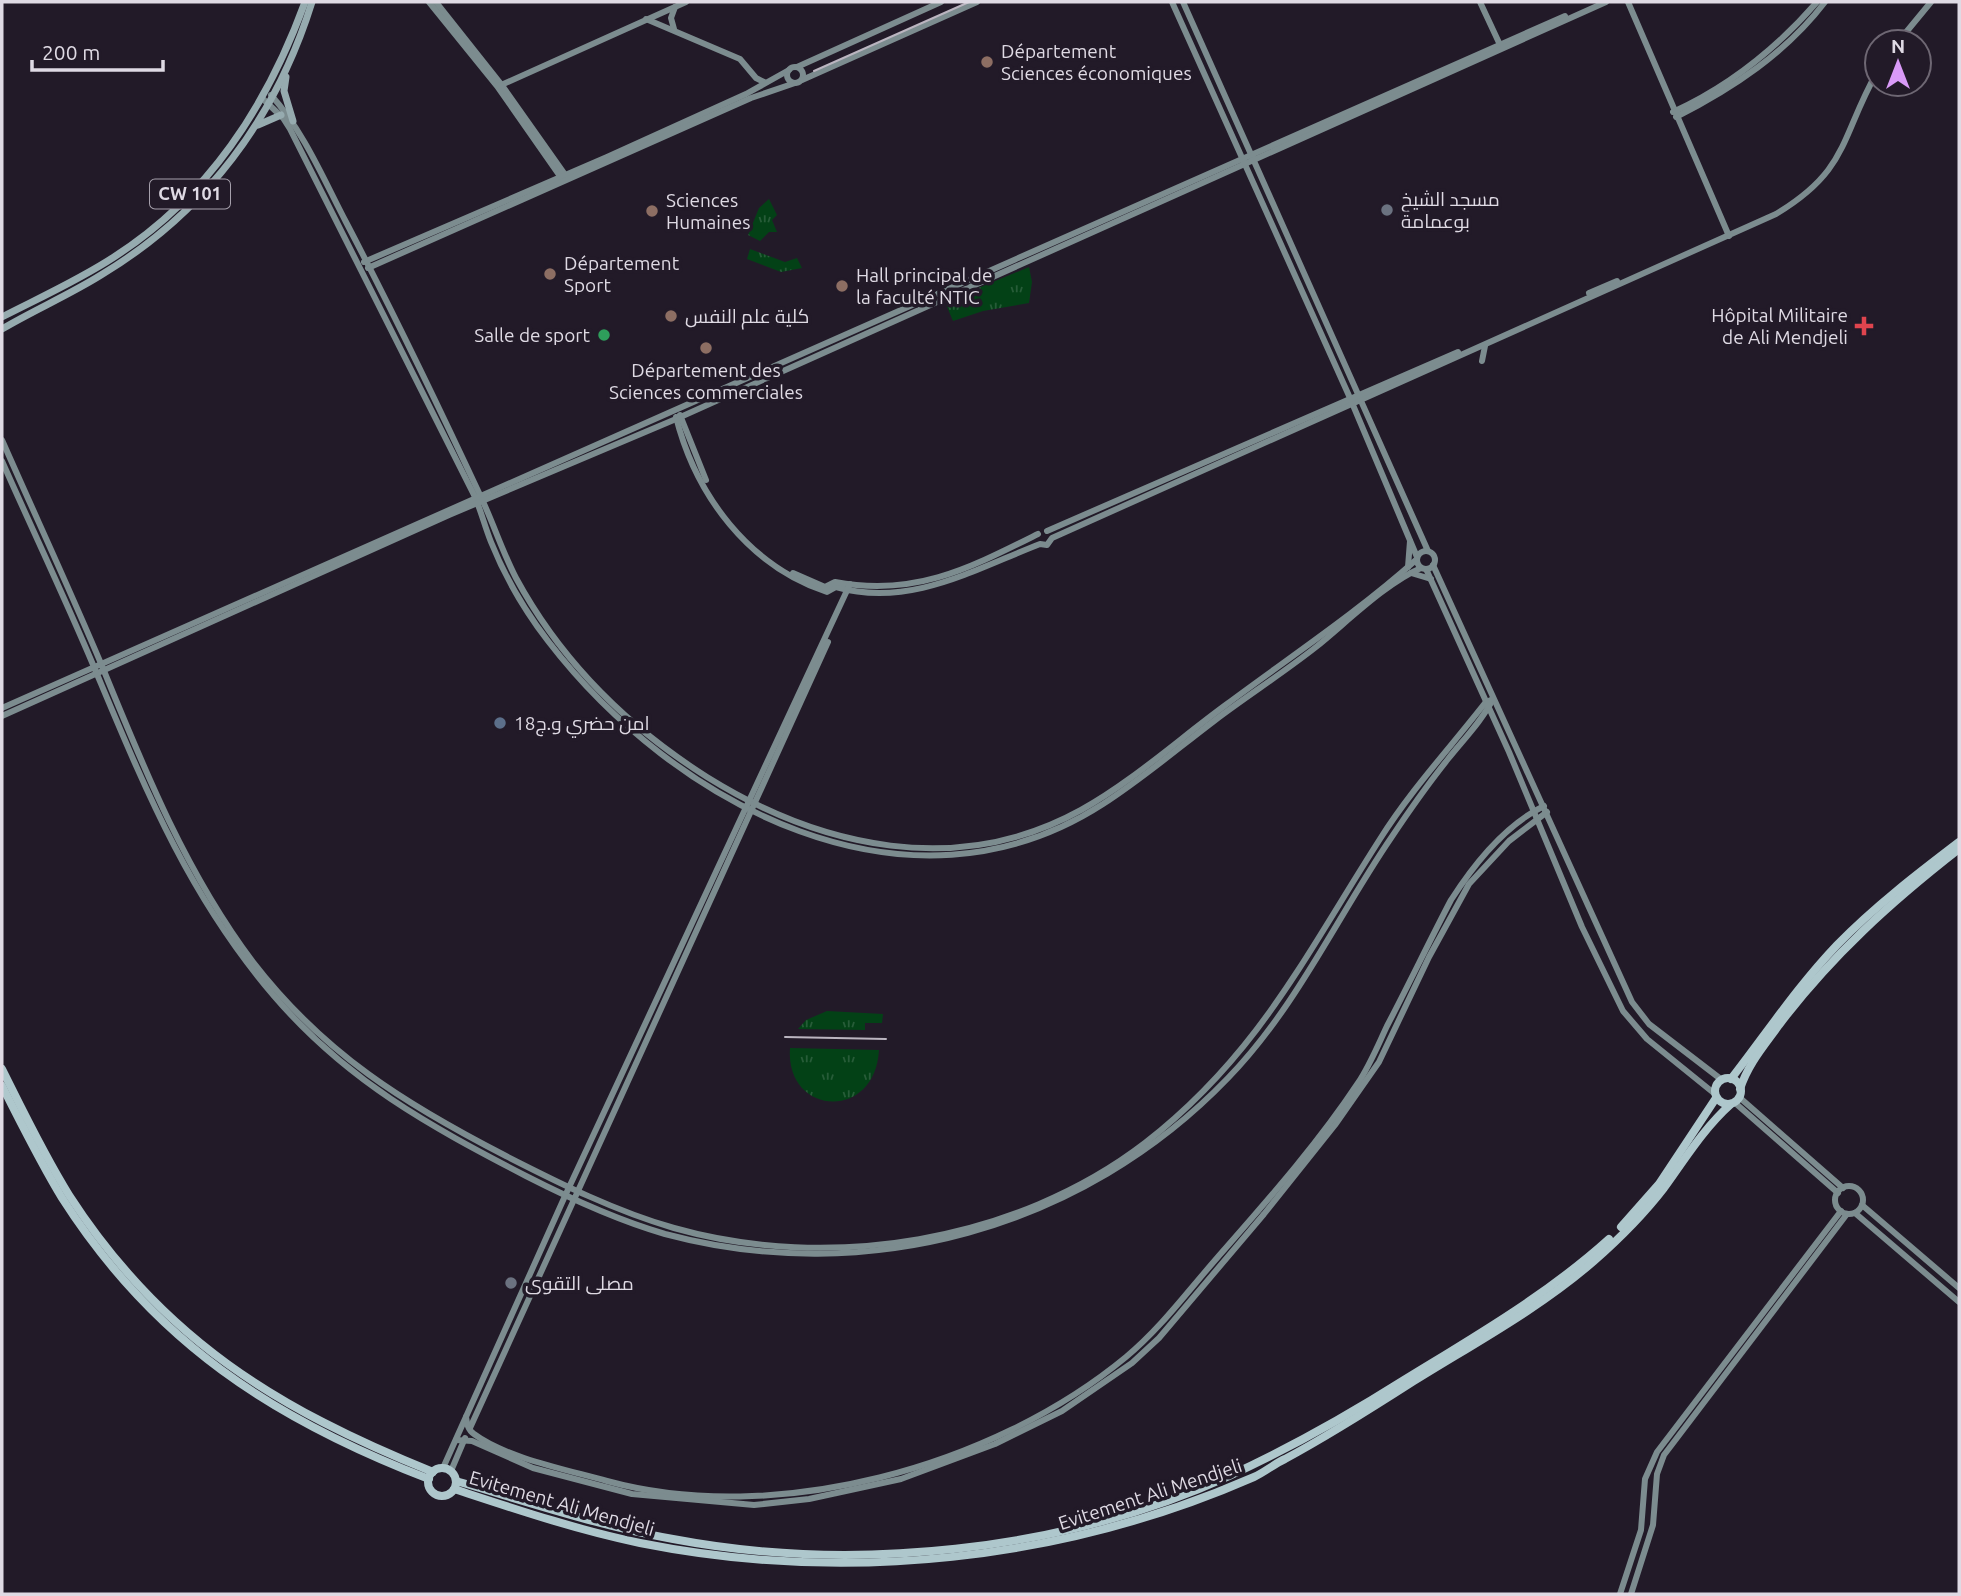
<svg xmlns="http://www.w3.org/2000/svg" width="1961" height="1596" font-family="Ubuntu,Cairo,sans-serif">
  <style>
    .grass { fill: url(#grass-tufts) }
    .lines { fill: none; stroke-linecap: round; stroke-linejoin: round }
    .secondary { stroke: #7c8c8f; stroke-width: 6 }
    .primary { stroke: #96abaf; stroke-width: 7 }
    .highway { stroke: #aec7cc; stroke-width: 8 }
    .tram { stroke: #bbb5c0; stroke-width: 2 }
    .education-dot { fill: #8d6e63; stroke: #221a28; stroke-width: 2.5 }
    .worship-dot { fill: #6b7280; stroke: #221a28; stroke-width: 2.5 }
    .health-dot { fill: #e0444e; stroke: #221a28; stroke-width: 2.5 }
    .leisure-dot { fill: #2e9e5b; stroke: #221a28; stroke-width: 2.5 }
    .service-dot { fill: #5c6f8a; stroke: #221a28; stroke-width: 2.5 }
    .labels { text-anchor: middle; stroke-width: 7; stroke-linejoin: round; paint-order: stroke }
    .shield { fill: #221a28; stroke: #a6a0ac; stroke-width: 2 }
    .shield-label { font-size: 18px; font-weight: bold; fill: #dfdae4 }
    .poi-label { font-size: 19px; fill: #dfdae4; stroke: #221a28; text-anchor: start }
    .street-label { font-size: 19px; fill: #dfdae4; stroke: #221a28 }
  </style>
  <defs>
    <pattern id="grass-tufts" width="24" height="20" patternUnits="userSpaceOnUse" patternTransform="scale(1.75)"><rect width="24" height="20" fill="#034116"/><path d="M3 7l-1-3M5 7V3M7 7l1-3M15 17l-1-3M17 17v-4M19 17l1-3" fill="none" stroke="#275c38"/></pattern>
  </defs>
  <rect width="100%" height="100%" fill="#221a28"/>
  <g class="grass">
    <path d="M769 199 777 215 772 220 777 232H769L760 241 748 235 759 208Z"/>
    <path d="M750 249 785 262 797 258 802 268 781 272 747 259Z"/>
    <path d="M1029 267 1032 282 1029 303 983 311 953 321 945 302Z"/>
    <path d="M827 1011 883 1014 882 1023H865V1030L798 1029 806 1020Z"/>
    <path d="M790 1048 879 1050C875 1122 785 1116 790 1048Z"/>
  </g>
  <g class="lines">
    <g class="secondary">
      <path d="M429 2 497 86 562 179"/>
      <path d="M436 2 501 84 566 176"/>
      <path d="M1172 2 1350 398 1417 557"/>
      <path d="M1183 2 1428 551"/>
      <path d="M1480 2 1501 47"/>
      <path d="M1628 2 1729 236"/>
      <path d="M646 19 740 59 756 78 764 82"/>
      <path d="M674 29 671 18 675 7"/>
      <path d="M1898 42 1931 2"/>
      <circle cx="795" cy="75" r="8"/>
      <path d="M797 67 941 2"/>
      <path d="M802 80 977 2"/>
      <path d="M499 86 686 2"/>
      <path d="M271 95C304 132 323 178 346 222 393 312 437 403 480 495 493 522 502 551 516 578 561 661 628 727 707 777 821 848 958 878 1081 810 1133 781 1179 739 1227 704 1290 657 1358 612 1417 559"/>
      <path d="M263 99 283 118 290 129 475 497C481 511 485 527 491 542 505 577 525 611 548 641 674 805 908 930 1103 804 1142 779 1177 749 1214 721 1247 696 1283 673 1316 647 1347 622 1386 583 1421 568"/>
      <path d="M1673 112C1730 86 1776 49 1817 2"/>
      <path d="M1676 117C1733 88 1786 53 1825 2"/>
      <path d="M364 262 607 157 746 94 789 70"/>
      <path d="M368 268 751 98 795 83"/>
      <path d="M1589 293 1617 281"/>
      <path d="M1482 361 1485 346"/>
      <path d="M680 415 706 480"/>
      <path d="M676 417C696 496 749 566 827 592L836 587C909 608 973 570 1040 544L1047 545 1052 538 1776 214C1849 170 1840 138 1877 72"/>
      <path d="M2 440C35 515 70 590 102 666 144 769 186 873 253 962 324 1054 405 1104 506 1156 561 1184 615 1211 674 1228 829 1272 1016 1242 1145 1143 1258 1055 1305 956 1380 839 1411 790 1449 749 1485 703L1493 699"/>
      <path d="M2 461C32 529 65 598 94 667 144 786 188 896 274 996 347 1081 428 1125 526 1176 571 1199 617 1220 665 1234 867 1288 1083 1229 1228 1078 1296 1008 1337 917 1391 838 1409 811 1428 784 1448 759 1463 740 1482 721 1493 699"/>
      <path d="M1047 531 1458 352"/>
      <circle cx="1426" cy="560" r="9"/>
      <path d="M1433 565 1632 1002 1649 1024 1722 1080"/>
      <path d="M1408 567 1410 541"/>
      <path d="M1426 569 1509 752 1582 927 1623 1011 1647 1039 1715 1094"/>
      <path d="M793 573 825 587 835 582C915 597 968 569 1038 534"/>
      <path d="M1411 573 1431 579"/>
      <path d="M2 708 1565 16"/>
      <path d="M2 716 449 515 676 419 1606 2"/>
      <path d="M1739 1097 1843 1188"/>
      <path d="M1734 1102 1838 1193"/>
      <circle cx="1849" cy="1200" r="14"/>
      <path d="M1862 1205 1959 1288"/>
      <path d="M1855 1213 1959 1302"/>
      <path d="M466 1417C467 1424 468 1430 474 1434 506 1458 568 1470 607 1481 775 1527 993 1467 1126 1357 1160 1329 1188 1291 1217 1258 1266 1202 1317 1145 1358 1083 1370 1065 1378 1045 1387 1026 1409 984 1429 942 1451 900 1474 864 1505 825 1544 806"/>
      <path d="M470 1428 828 642"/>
      <path d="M456 1440 472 1441 533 1468 632 1494 754 1505 809 1499 901 1479 995 1444 1062 1411 1132 1363 1159 1338 1264 1214 1335 1125 1379 1062 1429 957 1469 884 1509 841 1547 812"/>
      <path d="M443 1468 565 1196 850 584"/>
      <path d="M451 1471 465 1438"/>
      <path d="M1620 1594 1641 1530 1645 1479 1657 1452 1841 1211"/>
      <path d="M1631 1594 1653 1525 1657 1474 1664 1455 1847 1214"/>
    </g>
    <g class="primary">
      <path d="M286 77 284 91 293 121"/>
      <path d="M258 125 281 115"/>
      <path d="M2 317C39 298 79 280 114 257 209 196 267 106 305 2"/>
      <path d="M2 329C34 310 69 295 101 275 206 212 276 118 312 2"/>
    </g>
    <g class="highway">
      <path d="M2 1069C23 1111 44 1155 69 1195 162 1339 277 1409 433 1472"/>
      <circle cx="1728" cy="1091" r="13"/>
      <path d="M1731 1079C1766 1034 1797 987 1837 945 1874 907 1917 874 1959 842"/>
      <path d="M2 1086C21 1123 40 1162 62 1198 154 1342 273 1419 429 1479"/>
      <path d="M1740 1089C1748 1064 1764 1046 1779 1025 1831 956 1891 902 1959 849"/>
      <path d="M1621 1227 1659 1184 1716 1098"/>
      <circle cx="442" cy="1482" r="14"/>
      <path d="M456 1481C528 1502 599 1526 673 1539 852 1573 1062 1552 1229 1476 1290 1448 1347 1416 1404 1380 1474 1337 1547 1295 1609 1239"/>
      <path d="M454 1489C515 1509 577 1530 640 1543 846 1584 1062 1561 1254 1477 1265 1472 1274 1464 1285 1459 1330 1435 1372 1408 1414 1381 1475 1343 1540 1308 1594 1261 1619 1239 1644 1214 1664 1188 1685 1159 1704 1128 1731 1104"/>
    </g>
    <g class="tram">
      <path d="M814 71 969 2"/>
      <path d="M785 1037 886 1039"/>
    </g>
  </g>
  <g class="education-dot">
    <circle cx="987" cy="62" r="7"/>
    <circle cx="652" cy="211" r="7"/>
    <circle cx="550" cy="274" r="7"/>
    <circle cx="842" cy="286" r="7"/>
    <circle cx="671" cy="316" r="7"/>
    <circle cx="706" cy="348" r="7"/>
  </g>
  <g class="worship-dot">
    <circle cx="1387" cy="210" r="7"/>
    <circle cx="511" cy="1283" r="7"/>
  </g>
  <path class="health-dot" d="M1860.5 315.5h7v7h7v7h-7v7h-7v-7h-7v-7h7z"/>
  <circle class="leisure-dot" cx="604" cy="335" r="7"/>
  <circle class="service-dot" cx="500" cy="723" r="7"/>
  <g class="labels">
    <rect class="shield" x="150" y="179.5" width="80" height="29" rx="5"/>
    <g class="shield-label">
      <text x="190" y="200">CW 101</text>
    </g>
    <g class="poi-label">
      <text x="1001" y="58">Département<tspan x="1001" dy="22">Sciences économiques</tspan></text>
      <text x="1401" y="206">مسجد الشيخ<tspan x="1401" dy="22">بوعمامة</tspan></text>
      <text x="666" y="207">Sciences<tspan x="666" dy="22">Humaines</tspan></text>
      <text x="564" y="270">Département<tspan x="564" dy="22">Sport</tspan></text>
      <text x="856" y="282">Hall principal de<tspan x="856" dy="22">la faculté NTIC</tspan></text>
      <text x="1848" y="322" text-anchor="end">Hôpital Militaire<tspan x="1848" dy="22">de Ali Mendjeli</tspan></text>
      <text x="685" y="323">كلية علم النفس</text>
      <text x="590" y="342" text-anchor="end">Salle de sport</text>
      <text x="706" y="377" text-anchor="middle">Département des<tspan x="706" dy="22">Sciences commerciales</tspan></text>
      <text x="514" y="730">امن حضري و.ج18</text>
      <text x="525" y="1290">مصلى التقوى</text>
    </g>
    <g class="street-label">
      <text transform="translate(1150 1494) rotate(-18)" y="7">Evitement Ali Mendjeli</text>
      <text transform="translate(562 1503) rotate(16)" y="7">Evitement Ali Mendjeli</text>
    </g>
  </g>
  <rect width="1961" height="1596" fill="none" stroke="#dfdae4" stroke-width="7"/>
  <g transform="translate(1898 63)"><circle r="33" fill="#221a28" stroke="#6e6773" stroke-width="2"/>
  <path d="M0-5L12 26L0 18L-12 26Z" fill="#d99af7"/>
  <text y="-10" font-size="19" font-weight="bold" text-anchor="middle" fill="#dfdae4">N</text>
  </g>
  <path d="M32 60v10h131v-10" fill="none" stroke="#dfdae4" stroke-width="3.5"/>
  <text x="42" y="60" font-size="21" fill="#dfdae4" stroke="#221a28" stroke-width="5" paint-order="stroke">200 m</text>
</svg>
